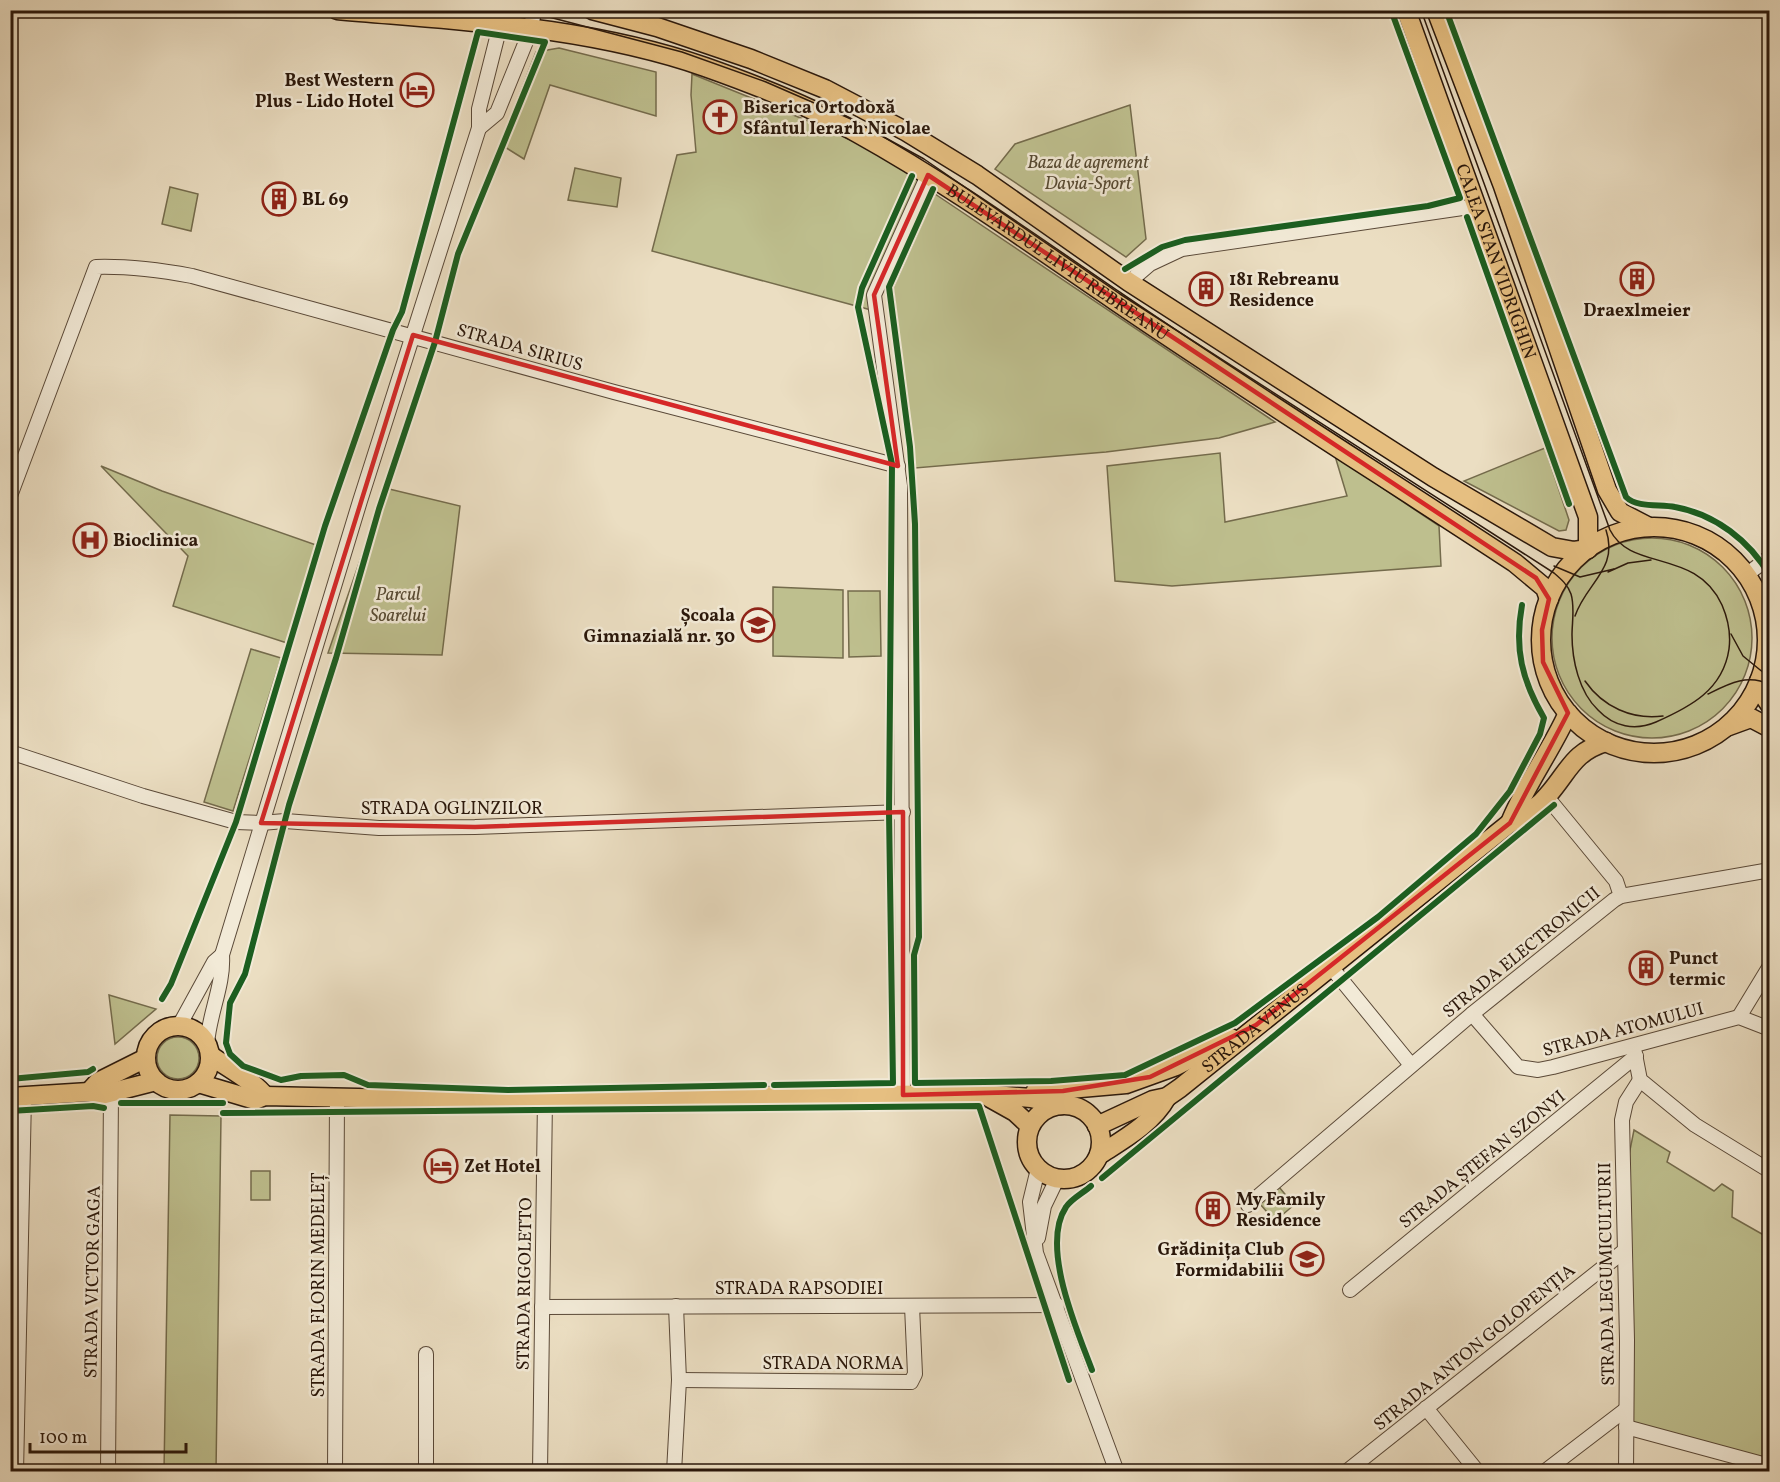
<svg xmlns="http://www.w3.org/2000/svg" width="1780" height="1482" font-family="Vollkorn,serif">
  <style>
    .green { fill: #bebf8e; stroke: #746b4c; stroke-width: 1.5 }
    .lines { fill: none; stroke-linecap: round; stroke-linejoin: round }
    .minor-casing { stroke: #5a4938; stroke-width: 16 }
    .major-casing { stroke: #2a170a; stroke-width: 21 }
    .minor { stroke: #f2ead7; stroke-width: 14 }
    .major { stroke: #e6bf81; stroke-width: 18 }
    .tram { stroke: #2a170a; stroke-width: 1.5 }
    .cycleway-casing { stroke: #f2ead7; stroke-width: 10 }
    .cycleway { stroke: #1b5e20; stroke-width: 6 }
    .marked { fill: none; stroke: #d62828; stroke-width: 4.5; stroke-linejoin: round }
    .labels { text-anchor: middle; stroke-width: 5; stroke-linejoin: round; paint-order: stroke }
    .poi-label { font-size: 18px; font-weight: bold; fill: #2a170a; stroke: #f2ead7; text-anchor: start }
    .park-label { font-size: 18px; font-style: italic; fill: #564932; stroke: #f2ead7 }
    .street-label { font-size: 18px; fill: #2a170a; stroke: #f2ead7 }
  </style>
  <rect width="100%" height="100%" fill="#ebdec2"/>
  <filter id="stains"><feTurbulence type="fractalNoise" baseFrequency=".00333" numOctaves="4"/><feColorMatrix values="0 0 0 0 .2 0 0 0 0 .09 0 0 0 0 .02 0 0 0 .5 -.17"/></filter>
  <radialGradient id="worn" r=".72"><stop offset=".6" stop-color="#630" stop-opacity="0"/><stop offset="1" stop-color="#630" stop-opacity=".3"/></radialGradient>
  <g class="green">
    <path d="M559 48 656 72V116L550 85 524 159 500 144 536 52Z"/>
    <path d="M692 74 813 123 928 175 875 311 652 251 677 155 696 152 691 95Z"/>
    <path d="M1130 105 1146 239 1126 257 995 169 1015 144Z"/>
    <path d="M575 168 621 178 617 207 568 200Z"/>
    <path d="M170 187 198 194 191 231 162 224Z"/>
    <path d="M935 194 1275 422 1219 438 1106 452 915 468 893 288Z"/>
    <path d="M1545 448 1569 520 1566 530 1559 531 1464 481Z"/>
    <path d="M1220 453 1225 522 1347 496 1335 456 1439 526 1441 566 1172 586 1115 581 1107 466Z"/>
    <path d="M101 466 162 491 316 545 287 643 173 606 188 556Z"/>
    <path d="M385 488 460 506 442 655 328 653Z"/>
    <circle cx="1652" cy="638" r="100"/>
    <path d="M773 587 843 590V658L773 656Z"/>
    <path d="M848 591H880L881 656 849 657Z"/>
    <path d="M251 649 281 658 233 811 204 802Z"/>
    <path d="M109 995 156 1009 115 1044Z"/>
    <circle cx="178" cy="1058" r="21"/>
    <path d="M170 1115 221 1116 216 1471H164Z"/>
    <path d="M1634 1130 1670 1152 1667 1162 1714 1191 1722 1184 1733 1191 1732 1217 1769 1238V1460L1631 1422 1629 1155Z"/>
    <rect x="251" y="1171" width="19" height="29"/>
    <path d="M1279 1187 1294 1205 1275 1221 1260 1204Z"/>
  </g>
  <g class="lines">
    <g class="minor-casing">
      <g id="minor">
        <path d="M479 128 497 113 527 39 535 10"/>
        <path d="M1129 282 1150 264 1182 249 1476 206"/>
        <path d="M10 496 96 267C129 266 159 270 192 276L614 392 898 466"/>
        <path d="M1746 575 1770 557"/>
        <path d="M10 752 143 796 236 822 261 823 285 821 379 828 475 827 903 812"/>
        <path d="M1547 797 1616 881 1621 896"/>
        <path d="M1331 967 1411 1065"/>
        <path d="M1472 1014 1518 1067 1538 1070 1553 1067 1739 1017 1770 1029"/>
        <path d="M1739 1017 1770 966"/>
        <path d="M179 1026 214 962 222 955"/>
        <path d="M207 1044C209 1014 224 985 222 955L360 501 479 128V109L504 10"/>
        <path d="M1634 1049 1640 1080 1695 1125 1770 1171"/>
        <path d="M903 1095 900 486 874 295 928 175"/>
        <path d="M1038 1169 1030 1202 1036 1253 1117 1472"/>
        <path d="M1248 1205 1472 1014 1614 900 1621 896 1770 870"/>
        <path d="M1038 1238 1044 1206 1057 1179"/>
        <path d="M1350 1290 1636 1056"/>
        <path d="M542 1307 1057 1305"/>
        <path d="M426 1354V1472"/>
        <path d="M679 1380 911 1382 915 1374 912 1306"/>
        <path d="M1426 1408 1477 1471"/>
        <path d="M1626 1427 1770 1466"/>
        <path d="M16 1472 24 1097"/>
        <path d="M108 1472 111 1093"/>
        <path d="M335 1472 337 1098"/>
        <path d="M540 1472 545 1098"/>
        <path d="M674 1472 679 1380 676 1306"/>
        <path d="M1346 1472 1624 1251"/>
        <path d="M1544 1472 1625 1410"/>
        <path d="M1626 1472 1627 1340 1622 1120 1626 1102 1640 1080"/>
      </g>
    </g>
    <g class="major-casing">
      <g id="major">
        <path id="s1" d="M337 10C460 21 587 26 705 67 756 85 810 106 857 133 947 183 1029 242 1114 300 1246 390 1381 475 1515 563L1545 588 1549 599"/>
        <path d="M592 10 657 27 751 59 825 89 907 132 977 175 1129 282 1433 477 1552 547 1574 551 1588 549"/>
        <path id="s2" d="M1406 10 1588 517V549"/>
        <path d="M1436 10 1503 186 1607 490 1620 512 1649 527"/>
        <circle cx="1654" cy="640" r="113"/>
        <path d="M1759 681 1761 692 1770 705"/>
        <path d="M1729 726 1751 718 1770 728"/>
        <path d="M1510 823C1525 785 1551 751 1568 713"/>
        <circle cx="178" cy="1058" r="32"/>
        <path d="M210 1055C226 1067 255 1082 265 1096"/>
        <path d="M198 1083 255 1100 265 1096 404 1099 983 1094 1031 1098 1061 1105"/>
        <path d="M89 1092 98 1082 146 1058"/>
        <path d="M1035 1092 1126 1084 1176 1066 1231 1038"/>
        <path d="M10 1097 89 1092 101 1095 156 1081"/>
        <path d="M990 1098 1015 1112 1030 1126"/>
        <circle cx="1064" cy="1142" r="37"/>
        <path id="s3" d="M1097 1126 1153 1100 1167 1097 1180 1088 1510 823C1524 815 1538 808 1548 795 1569 771 1573 752 1606 742"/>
        <path d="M1099 1155C1124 1139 1152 1124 1167 1097"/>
      </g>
    </g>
    <use href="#minor" class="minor"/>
    <use href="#major" class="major"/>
    <g class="tram">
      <path d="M508 10 549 17 682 52 766 82 851 119 924 159 1120 294 1554 573C1561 579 1568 585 1571 594 1575 607 1572 622 1572 635 1572 660 1579 692 1598 710 1614 727 1635 731 1656 722 1690 707 1723 690 1729 649 1731 634 1728 619 1722 605 1696 548 1631 572 1610 530L1421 10"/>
      <path d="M1554 566 1580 577 1614 569"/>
      <path d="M1608 572 1628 563 1651 560"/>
      <path d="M1575 616C1586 583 1619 569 1606 530"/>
      <path d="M1731 634 1743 656 1770 678"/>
      <path d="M1585 681C1603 707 1632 720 1663 716"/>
      <path d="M1708 694C1728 684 1748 673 1770 685"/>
    </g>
    <g class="cycleway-casing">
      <g id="cycleway">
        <path d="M1446 10 1626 497C1637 508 1660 504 1675 507 1715 514 1750 541 1770 576"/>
        <path d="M933 189 889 287 910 447 915 524 919 937 914 955 915 1083 1051 1081 1125 1075 1235 1023 1378 917 1476 834 1510 791 1540 734 1544 718C1522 680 1514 649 1522 605"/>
        <path d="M1467 217 1569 504"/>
        <path d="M1125 269 1162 247 1185 240 1428 206 1460 198 1391 10"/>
        <path d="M162 999 171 984 236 822 325 526 393 330 402 312 478 32 545 42 458 254 435 342 379 509 336 658 289 805 245 974 230 1003 226 1043 230 1054 243 1066 281 1080 301 1076 344 1075 368 1085 508 1090 764 1085"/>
        <path d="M10 1079 88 1072 93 1069"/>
        <path d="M774 1085 893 1083 889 812 892 464 858 307 862 288 912 176"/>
        <path d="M121 1103H223"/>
        <path d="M10 1111 93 1106 104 1108"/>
        <path d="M223 1113 979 1106 1069 1380"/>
        <path d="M1102 1178 1554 805"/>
        <path d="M1091 1186C1083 1193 1071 1199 1066 1207 1040 1246 1077 1330 1092 1370"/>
      </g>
    </g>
    <use href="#cycleway" class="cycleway"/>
  </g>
  <path class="marked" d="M928 175 1536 578 1549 599 1542 630 1543 662 1568 713 1510 823 1256 1025 1150 1077 1063 1091 903 1095V812L475 827 261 823 413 335 898 466 874 295Z"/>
  <defs>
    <g id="hotel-ring" transform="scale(1.725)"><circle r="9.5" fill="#f2ead7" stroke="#8f2418" stroke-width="1.5"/><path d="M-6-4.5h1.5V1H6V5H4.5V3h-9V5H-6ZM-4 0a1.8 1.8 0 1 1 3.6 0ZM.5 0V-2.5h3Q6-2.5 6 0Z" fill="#8f2418"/></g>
    <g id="church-ring" transform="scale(1.725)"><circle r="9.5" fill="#f2ead7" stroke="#8f2418" stroke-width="1.5"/><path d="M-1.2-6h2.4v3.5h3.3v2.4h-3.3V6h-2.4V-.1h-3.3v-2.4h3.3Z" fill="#8f2418"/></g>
    <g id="building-ring" transform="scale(1.725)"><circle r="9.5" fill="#f2ead7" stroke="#8f2418" stroke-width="1.5"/><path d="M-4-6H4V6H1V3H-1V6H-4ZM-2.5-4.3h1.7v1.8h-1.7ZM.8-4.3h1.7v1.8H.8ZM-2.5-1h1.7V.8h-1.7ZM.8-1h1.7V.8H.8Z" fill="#8f2418"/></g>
    <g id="hospital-ring" transform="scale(1.725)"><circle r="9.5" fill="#f2ead7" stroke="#8f2418" stroke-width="1.5"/><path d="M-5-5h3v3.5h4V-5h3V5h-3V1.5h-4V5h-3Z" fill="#8f2418"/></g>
    <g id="school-ring" transform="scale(1.725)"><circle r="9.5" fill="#f2ead7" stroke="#8f2418" stroke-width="1.5"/><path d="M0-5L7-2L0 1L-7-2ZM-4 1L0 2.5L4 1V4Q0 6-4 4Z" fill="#8f2418"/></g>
  </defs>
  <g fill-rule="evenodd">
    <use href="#hotel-ring" x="417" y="90"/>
    <use href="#church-ring" x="720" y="117"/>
    <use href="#building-ring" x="279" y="199"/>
    <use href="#building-ring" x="1637" y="279"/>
    <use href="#building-ring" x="1206" y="289"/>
    <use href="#hospital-ring" x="90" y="540"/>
    <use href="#school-ring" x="758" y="625"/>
    <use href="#building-ring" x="1646" y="968"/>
    <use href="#hotel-ring" x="441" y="1166"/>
    <use href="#building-ring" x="1213" y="1209"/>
    <use href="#school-ring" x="1307" y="1259"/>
  </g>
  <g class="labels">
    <g class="poi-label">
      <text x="394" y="86" text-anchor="end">Best Western<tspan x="394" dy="21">Plus - Lido Hotel</tspan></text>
      <text x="743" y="113">Biserica Ortodoxă<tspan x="743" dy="21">Sfântul Ierarh Nicolae</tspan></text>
      <text x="302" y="205">BL 69</text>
      <text x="1229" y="285">181 Rebreanu<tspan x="1229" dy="21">Residence</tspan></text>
      <text x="1637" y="316" text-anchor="middle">Draexlmeier</text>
      <text x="113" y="546">Bioclinica</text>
      <text x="735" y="621" text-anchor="end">Școala<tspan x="735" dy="21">Gimnazială nr. 30</tspan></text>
      <text x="1669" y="964">Punct<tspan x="1669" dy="21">termic</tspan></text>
      <text x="464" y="1172">Zet Hotel</text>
      <text x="1236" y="1205">My Family<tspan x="1236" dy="21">Residence</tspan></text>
      <text x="1284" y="1255" text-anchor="end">Grădinița Club<tspan x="1284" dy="21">Formidabilii</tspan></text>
    </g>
    <g class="park-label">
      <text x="1088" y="168">Baza de agrement<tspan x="1088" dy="21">Davia-Sport</tspan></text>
      <text x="398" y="600">Parcul<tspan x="398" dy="21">Soarelui</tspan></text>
    </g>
    <g class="street-label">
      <text dy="6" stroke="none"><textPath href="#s1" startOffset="778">BULEVARDUL LIVIU REBREANU</textPath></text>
      <text dy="6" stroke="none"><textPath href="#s2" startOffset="267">CALEA STAN VIDRIGHIN</textPath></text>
      <text transform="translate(520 347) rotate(16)" y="6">STRADA SIRIUS</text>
      <text x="452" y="814">STRADA OGLINZILOR</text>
      <text transform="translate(1521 952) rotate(-39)" y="6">STRADA ELECTRONICII</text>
      <text dy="6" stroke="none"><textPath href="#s3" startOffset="188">STRADA VENUS</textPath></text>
      <text transform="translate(1623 1029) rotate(-15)" y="6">STRADA ATOMULUI</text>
      <text transform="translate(1482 1159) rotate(-39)" y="6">STRADA ȘTEFAN SZONYI</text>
      <text transform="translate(1606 1274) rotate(-91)" y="6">STRADA LEGUMICULTURII</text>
      <text transform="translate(92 1282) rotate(-89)" y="6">STRADA VICTOR GAGA</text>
      <text transform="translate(524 1284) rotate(-89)" y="6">STRADA RIGOLETTO</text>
      <text transform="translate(318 1285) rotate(-90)" y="6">STRADA FLORIN MEDELEȚ</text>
      <text x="799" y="1294">STRADA RAPSODIEI</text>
      <text transform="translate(1474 1347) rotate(-39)" y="6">STRADA ANTON GOLOPENȚIA</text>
      <text x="833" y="1369">STRADA NORMA</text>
    </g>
  </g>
  <rect width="1780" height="1482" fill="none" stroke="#ebdec2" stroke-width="36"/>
  <rect x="12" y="12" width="1756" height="1458" fill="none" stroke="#2a170a" stroke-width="3"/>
  <rect x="18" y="18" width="1744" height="1446" fill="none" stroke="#2a170a" stroke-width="1.5"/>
  <path d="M30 1443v9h156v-9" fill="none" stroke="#2a170a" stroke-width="3"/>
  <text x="39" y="1443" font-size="18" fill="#2a170a" stroke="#f2ead7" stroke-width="4.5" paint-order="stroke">100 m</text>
  <rect width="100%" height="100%" filter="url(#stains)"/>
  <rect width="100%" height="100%" fill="url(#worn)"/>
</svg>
